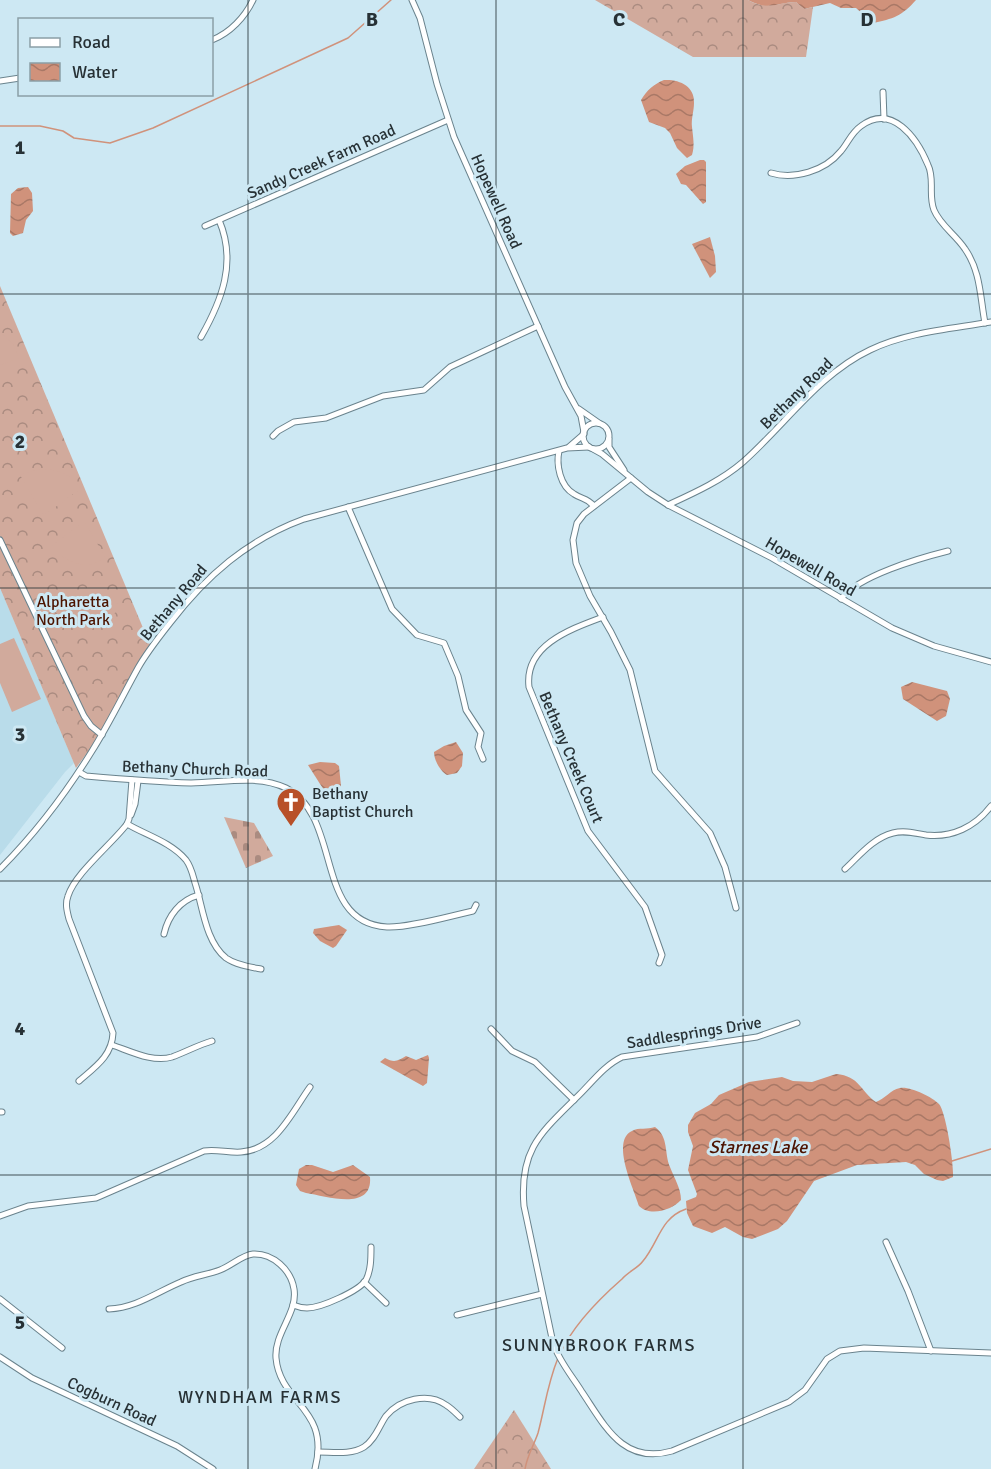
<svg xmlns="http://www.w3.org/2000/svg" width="991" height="1469" font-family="Signika,sans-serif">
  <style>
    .built { fill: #b9dcea }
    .forest { fill: url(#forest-crowns) }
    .cemetery { fill: url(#cemetery-stones) }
    .garden { fill: #d1aa9c }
    .water { fill: url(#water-waves) }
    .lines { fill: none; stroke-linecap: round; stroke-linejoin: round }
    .stream { stroke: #d0927b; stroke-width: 1.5 }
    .minor-casing { stroke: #6a838d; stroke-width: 7 }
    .minor { stroke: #fff; stroke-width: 5 }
    .grid { fill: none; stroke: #273135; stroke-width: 1.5; stroke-opacity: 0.55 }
    .labels { text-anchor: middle; stroke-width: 6; stroke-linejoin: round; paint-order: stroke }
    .street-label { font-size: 16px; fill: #273135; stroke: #cde8f3 }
    .park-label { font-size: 16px; fill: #4c1400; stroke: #cde8f3 }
    .poi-label { font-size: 16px; fill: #273135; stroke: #cde8f3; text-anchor: start }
    .water-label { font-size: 18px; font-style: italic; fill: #4c1300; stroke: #cde8f3 }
    .neighbourhood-label { font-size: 18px; letter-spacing: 1.5px; fill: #273135; stroke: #cde8f3 }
    .grid-label { font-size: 20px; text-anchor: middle; font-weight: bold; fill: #273135; stroke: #cde8f3; stroke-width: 6; stroke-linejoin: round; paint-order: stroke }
  </style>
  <defs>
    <pattern id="forest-crowns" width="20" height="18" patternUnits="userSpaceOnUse" patternTransform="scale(1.5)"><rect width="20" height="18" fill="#d1aa9c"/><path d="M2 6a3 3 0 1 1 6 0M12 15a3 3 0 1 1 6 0" fill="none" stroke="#aa8b80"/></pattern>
    <pattern id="cemetery-stones" width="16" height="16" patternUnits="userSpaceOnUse" patternTransform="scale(1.5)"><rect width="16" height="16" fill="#d1aa9c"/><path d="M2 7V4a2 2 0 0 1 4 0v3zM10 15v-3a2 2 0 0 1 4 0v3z" fill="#aa8b80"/></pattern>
    <pattern id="water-waves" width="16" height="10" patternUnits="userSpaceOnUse" patternTransform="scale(1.5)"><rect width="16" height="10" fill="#d0927b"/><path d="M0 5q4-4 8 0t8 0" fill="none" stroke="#a97866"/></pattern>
  </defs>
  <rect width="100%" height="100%" fill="#cde8f3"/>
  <path class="built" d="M0 588 74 763 65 772 0 855Z"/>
  <g class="forest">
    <path d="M595 0H748C766 10 777 3 796 2L804 9 813 7 806 57H693Z"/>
    <path d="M0 286 151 647 104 730 76 768 0 588Z"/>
    <path d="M514 1410 551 1469H474Z"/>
  </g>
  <path class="cemetery" d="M224 817 254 823 273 856 246 868Z"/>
  <g class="garden">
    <path d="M0 332 13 344 19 358 0 365Z"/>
    <path d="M40 469C55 469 74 474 80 489L46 514 42 513 20 475Z"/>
    <path d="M83 523 86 524 105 557C87 573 64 562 52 545Z"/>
    <path d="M96 578 120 607 119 610 88 632C72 614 79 591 96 578Z"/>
    <path d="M14 638 41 699 12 712 0 683V644Z"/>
  </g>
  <g class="water">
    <path d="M748 0H916C902 16 893 19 873 23L856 8H841L830 3 804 9 796 2C775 3 769 11 748 0Z"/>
    <path d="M664 80C679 79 695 86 694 103 694 111 691 119 692 127 693 137 695 146 692 155L687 158 677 148 670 133 665 128 649 122 641 100C647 90 654 84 664 80Z"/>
    <path d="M700 160H704L706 162V202L703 204 686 185 681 184 676 174 685 166Z"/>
    <path d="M28 187 32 193 33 211 26 220 23 233 13 236 10 233 11 194 18 188Z"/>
    <path d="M710 237 715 256 716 272 710 278 692 244Z"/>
    <path d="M912 682 947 691 950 699 946 716 937 721 903 699 901 687Z"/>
    <path d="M456 742 463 753 462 766 457 773 447 775C440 771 434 760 434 752L444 746Z"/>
    <path d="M320 762 335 763 339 766 341 786 331 795H327L308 765Z"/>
    <path d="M339 925 347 930 336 946 333 948 320 941 313 933 314 929Z"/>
    <path d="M428 1055 429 1058 427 1083 423 1086 380 1062 385 1058C394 1063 398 1061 406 1056L416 1060Z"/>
    <path d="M836 1074C860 1076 860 1091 876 1102 885 1099 890 1090 900 1088 910 1086 932 1097 939 1104 946 1112 954 1165 953 1177L943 1181 937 1180 924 1174 915 1165 906 1162 857 1165 814 1181 787 1221 778 1229 752 1239 743 1237 725 1227 712 1233 693 1226 687 1213 686 1201 696 1197 697 1194 688 1170 693 1146 688 1132V1125L695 1113 711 1104 719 1095 749 1082 782 1077 793 1081 812 1082Z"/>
    <path d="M655 1127C669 1137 664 1153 670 1167 674 1178 681 1188 681 1200 672 1210 650 1217 639 1206 635 1191 610 1141 632 1131 639 1127 647 1130 655 1127Z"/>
    <path d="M306 1165H312L333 1172 353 1165 370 1177C373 1212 326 1196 306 1193L300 1191 296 1185 299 1169Z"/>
  </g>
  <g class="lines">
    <g class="stream">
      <path d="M0 126H40L63 131 74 138 110 143 153 128 348 38 391 0"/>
      <path d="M952 1161 991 1149"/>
      <path d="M560 1354C573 1325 598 1300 622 1279 628 1272 638 1268 643 1261 659 1242 660 1218 686 1209"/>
      <path d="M525 1469C527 1456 534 1445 538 1433 545 1407 547 1385 558 1358"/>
    </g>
    <g class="minor-casing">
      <g id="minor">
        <path d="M412 0 420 18 437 84 454 137 565 387 581 416 584 432"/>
        <path d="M212 40C230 33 245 17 253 0"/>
        <path d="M0 81 20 78"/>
        <path d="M883 92 884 119"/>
        <path d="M771 173C794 180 825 171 841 151 848 143 851 133 861 126 892 103 917 138 928 165 935 179 928 195 934 210 940 225 956 235 965 249 981 272 980 297 985 323"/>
        <path d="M205 226 448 120"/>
        <path d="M201 337C222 300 237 262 219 220"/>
        <path d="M579 409 599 423"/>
        <circle cx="596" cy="436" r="13"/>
        <path d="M273 436 278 431 294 422 326 418 383 396 424 390 450 367 538 326"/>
        <path d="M609 439V447L624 470"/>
        <path d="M569 447 584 434"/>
        <path d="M593 449 602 454 648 492 668 505 772 558 892 628 934 646 991 662"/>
        <path d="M559 451C556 465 560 486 574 494 583 500 586 497 594 506"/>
        <path d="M631 478 584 514 577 523 573 540 576 563 590 596 611 632 630 670 655 771 710 833 725 867 736 908"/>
        <path d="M668 505C694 493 721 481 743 462 785 425 819 374 870 350 907 332 951 329 991 322"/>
        <path d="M348 507 392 609 417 635 444 643 458 676 466 710 481 733 478 747 483 759"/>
        <path d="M0 540 84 716 91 726 102 735"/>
        <path d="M841 599C858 576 920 558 948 551"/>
        <path d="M603 617C571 629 524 645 529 687L588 831 645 907 662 955 659 963"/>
        <path d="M79 772 86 776C121 779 156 782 191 783 222 783 257 774 286 788 343 817 313 923 387 927 409 928 450 916 473 911L476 905"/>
        <path d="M131 815 135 804 138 781"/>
        <path d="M127 824C146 835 171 842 186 860 192 868 193 877 196 886 203 909 206 942 226 958 236 965 250 967 261 969"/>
        <path d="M0 869C35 834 66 793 92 751 109 724 123 695 138 668 147 652 159 637 170 623 206 576 247 540 304 519L567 448 589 447"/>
        <path d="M845 869C859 856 873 838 893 833 904 830 915 833 926 835 952 838 975 827 991 806"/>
        <path d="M164 934C168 916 180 900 199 895"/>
        <path d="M797 1023 757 1037 622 1057C605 1065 593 1081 580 1094 542 1132 519 1148 524 1206L553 1343C559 1361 572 1376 582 1392 605 1426 623 1465 672 1451L789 1402 805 1390 827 1359 840 1351 864 1348 991 1353"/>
        <path d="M491 1029 512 1051 535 1062 574 1100"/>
        <path d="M112 1045C130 1051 153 1063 172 1057 186 1052 198 1045 212 1041"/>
        <path d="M79 1081C95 1067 112 1056 113 1033L69 919C67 911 65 904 68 896 75 873 112 844 127 824L129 819 132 780"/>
        <path d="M0 1112H2"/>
        <path d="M0 1216 28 1206 96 1198 204 1151C217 1149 228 1153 241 1152 276 1150 292 1112 310 1087"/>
        <path d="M886 1242 908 1291 931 1351"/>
        <path d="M364 1282 386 1303"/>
        <path d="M0 1299 62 1348"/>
        <path d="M293 1305C298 1307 302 1308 307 1308 321 1308 359 1291 366 1280 371 1270 371 1258 371 1247"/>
        <path d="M109 1309C136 1308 157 1292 181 1282 193 1276 207 1275 220 1270 231 1266 242 1255 253 1254 273 1253 291 1270 294 1289 298 1313 274 1333 276 1358 280 1404 331 1408 315 1469"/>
        <path d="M457 1315 542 1294"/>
        <path d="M0 1357 32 1378 177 1446 213 1469"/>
        <path d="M318 1452C333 1452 351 1455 364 1447 375 1440 379 1426 386 1416 400 1399 428 1392 446 1405 451 1408 456 1413 460 1417"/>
      </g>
    </g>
    <use href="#minor" class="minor"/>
  </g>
  <path class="grid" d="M248 0V1469M496 0V1469M743 0V1469M0 294H991M0 588H991M0 881H991M0 1175H991"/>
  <defs>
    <g id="church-pin" transform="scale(1.5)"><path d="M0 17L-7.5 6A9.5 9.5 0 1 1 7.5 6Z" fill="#b85028" stroke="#cde8f3"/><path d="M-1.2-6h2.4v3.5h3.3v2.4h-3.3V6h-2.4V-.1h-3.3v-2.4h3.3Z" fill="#fff"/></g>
  </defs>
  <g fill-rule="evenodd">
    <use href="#church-pin" x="291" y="802"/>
  </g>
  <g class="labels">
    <g class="street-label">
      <text transform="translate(321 161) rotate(-24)" y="6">Sandy Creek Farm Road</text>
      <text transform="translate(497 201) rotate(66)" y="6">Hopewell Road</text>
      <text transform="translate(796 393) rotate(-44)" y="6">Bethany Road</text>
      <text transform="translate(811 566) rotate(30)" y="6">Hopewell Road</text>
      <text transform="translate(173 602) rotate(-50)" y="6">Bethany Road</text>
      <text transform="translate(572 757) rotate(67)" y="6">Bethany Creek Court</text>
      <text transform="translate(195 768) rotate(2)" y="6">Bethany Church Road</text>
      <text transform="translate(694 1032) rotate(-9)" y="6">Saddlesprings Drive</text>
      <text transform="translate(112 1401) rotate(25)" y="6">Cogburn Road</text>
    </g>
    <g class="park-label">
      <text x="73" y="607">Alpharetta<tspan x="73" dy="18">North Park</tspan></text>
    </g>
    <g class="poi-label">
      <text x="312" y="799">Bethany<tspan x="312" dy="18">Baptist Church</tspan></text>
    </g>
    <g class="water-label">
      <text x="758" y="1153">Starnes Lake</text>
    </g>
    <g class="neighbourhood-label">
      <text x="599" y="1351">SUNNYBROOK FARMS</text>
      <text x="260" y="1403">WYNDHAM FARMS</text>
    </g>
  </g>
  <g class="grid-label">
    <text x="372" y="26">B</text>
    <text x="619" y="26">C</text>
    <text x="867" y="26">D</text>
    <text x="20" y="154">1</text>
    <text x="20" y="448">2</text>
    <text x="20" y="741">3</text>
    <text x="20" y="1035">4</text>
    <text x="20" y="1329">5</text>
  </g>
  <rect x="18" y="18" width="195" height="78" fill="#cde8f3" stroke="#8b9fa7" stroke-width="1.5"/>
  <rect x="30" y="38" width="30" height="9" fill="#ffffff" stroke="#8b9fa7" stroke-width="1.5"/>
  <text x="72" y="48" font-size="18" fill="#273135">Road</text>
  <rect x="30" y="63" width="30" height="18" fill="url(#water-waves)" stroke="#8b9fa7" stroke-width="1.5"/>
  <text x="72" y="78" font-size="18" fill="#273135">Water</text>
</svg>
